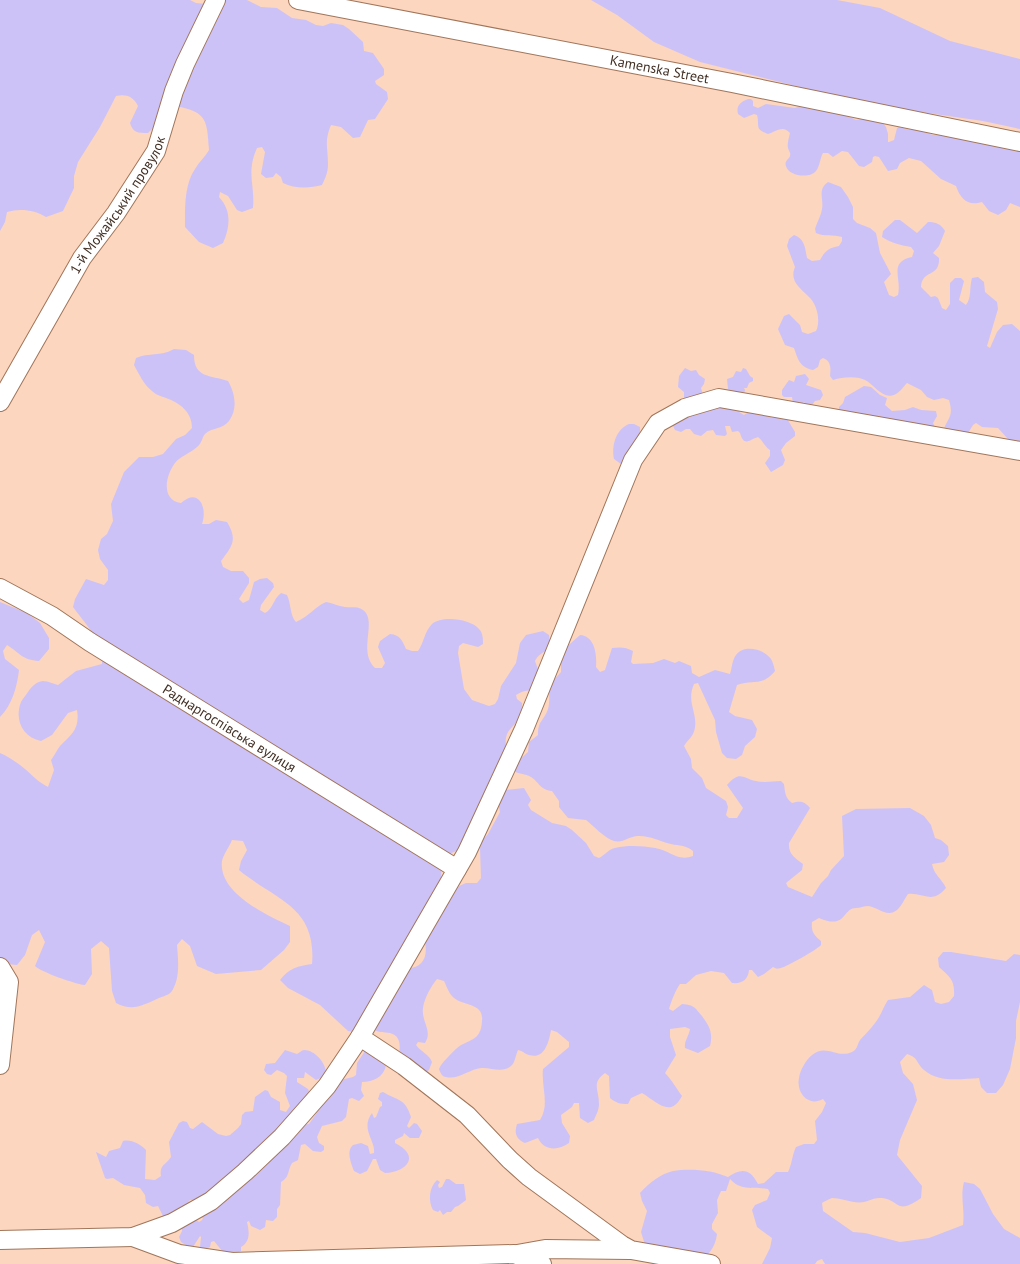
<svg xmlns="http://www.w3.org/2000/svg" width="1020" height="1264" font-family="'PT Sans',sans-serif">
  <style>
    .green { fill: #cdc2f7 }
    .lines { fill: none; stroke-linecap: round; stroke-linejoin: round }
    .minor-casing { stroke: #a0755a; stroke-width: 20 }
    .minor { stroke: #fff; stroke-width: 18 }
    .labels { text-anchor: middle; stroke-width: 4; stroke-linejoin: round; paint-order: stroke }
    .street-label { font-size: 14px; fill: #422f24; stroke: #fff }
  </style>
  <rect width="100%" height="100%" fill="#fcd6be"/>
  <g class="green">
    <path d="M0 0H190L196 3 206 4 219 0H247L261 7 277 8 292 18 306 20 316 25 323 26 331 23 343 25 349 29 363 42 364 51 373 53 384 69V75L375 81 376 84 387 92 388 99 375 119 368 120 360 137 353 138 341 127 331 125C324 142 328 148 328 165 328 172 325 179 322 185 310 188 295 189 283 183L281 177 276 173 273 177 266 178 261 174 265 152 262 147 257 148C246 173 255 184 253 208L242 212 237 210 228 196 220 192 219 197C232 211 230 227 223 243L213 248 199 242 185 227C185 209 184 185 195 169 199 162 205 157 209 150 207 120 207 112 176 106L148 133C138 133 133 133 130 123L138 106C133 96 126 94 116 96L100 127 78 162 74 176V188L63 211 46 217C35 210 20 208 7 212L5 222 0 231Z"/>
    <path d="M591 0H837L880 8 950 41 1020 59V129L983 121 900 109 847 99 700 62 654 42 617 15Z"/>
    <path d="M748 99H751L753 101V106L758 108 766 104 795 108 802 105 825 111 840 112 856 120 866 118 882 122 886 127 888 134V142H889L894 140 897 128 899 127 911 130 925 129C931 140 940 132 950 133 973 136 997 143 1020 148V207L1010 203 1006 210 998 215 989 211 982 202C968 206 961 200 956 186L941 179 921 161 909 158 900 163 897 169 888 171 879 157 875 156 873 157 872 162 864 167 859 166 848 152 842 151 833 157 828 153H823C820 158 820 166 816 171 810 179 788 176 786 166 784 161 789 159 790 156 791 152 789 152 788 148 787 144 789 137 790 133 783 125 777 131 768 134 754 129 760 126 757 115L754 114 744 118 738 114C736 106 740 102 748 99Z"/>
    <path d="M828 182 841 187 848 197 853 207V219L857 223 870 228 876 233 880 253 891 274 884 282 889 295 894 297 898 295C902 278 888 262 912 257L914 251 911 247C900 245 891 243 882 237L883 231 895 220H900L917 233 928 222C936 222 941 224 945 231L939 246 933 253 939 258C940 278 922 269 921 287L931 297 935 296 938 298 942 308 946 310 950 304V283L955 278H961L964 281 959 300 966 305C972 297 969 288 972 278L978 277 984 282 985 292 997 302 998 309 987 346 990 348 997 332 1003 325 1012 324 1020 331V445L1008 439 998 428 982 427 976 423 973 425 965 438 943 431C948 417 954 417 949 400L943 398 934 400 927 397 921 390 907 383C904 386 900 392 896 394 883 401 875 385 865 380 856 376 843 377 833 380L830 376C831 368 831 361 823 358L820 360 818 367 813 370C800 367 798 360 794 348L785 345 778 329 784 316 789 314 800 325 802 332 808 334 816 331C821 321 817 304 809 297 800 288 789 281 795 267L787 246 789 239 794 235C805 239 805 248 807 258L812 261 820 260C825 251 828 248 839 246L842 241V237C833 234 825 237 816 233L815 229C817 222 821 216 822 209 824 198 817 190 828 182Z"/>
    <path d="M174 349 186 350 194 355C194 378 210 375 228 381 235 393 238 409 229 421 222 430 212 427 205 434 202 437 202 443 197 447 191 453 180 456 175 463 165 476 161 500 181 503 198 487 208 507 202 524H209L216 520 227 522C238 540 232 546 221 561L223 567 231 571H243L249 578V583L239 599 243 603 249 600 254 582 260 579 267 578 273 583 274 587 261 605 260 610 265 613C273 609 273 599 281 593L287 595C291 603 290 616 296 622 310 616 314 607 326 602 332 603 338 606 345 607 351 608 358 606 363 610 378 621 357 651 375 668H382L385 663 378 647 380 641 390 634C400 635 402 640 406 649L412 651H418C424 643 424 632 432 624 442 615 471 619 479 629 483 633 483 639 483 644L478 647 463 643 459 646 458 653 464 689 472 700 489 706 495 704 498 699 501 686 516 663 520 643 526 635 543 631 549 635C551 655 541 649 535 661L540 675C530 699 532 685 516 695L517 699 522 703C522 730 503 723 506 747L461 849 449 854 442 862 441 877 437 893 356 1032 348 1031 320 1005 288 988 280 980C289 968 298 966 312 964 317 906 275 900 239 870L241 861 247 850 243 841 232 840C229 847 223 855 222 861 218 893 267 915 290 926V942L284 950 261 970 216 974 197 966 190 946 182 939 177 945C178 958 180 975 174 987 171 995 166 995 159 998 143 1005 133 1012 116 1003L112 991 109 948 101 941 91 949 92 974 85 985C75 984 41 972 35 966L45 942 39 930 32 935 25 955 17 965 8 964 0 959V753C9 757 18 763 25 769 33 776 38 782 48 787L54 770 51 760C54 756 57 750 60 746 72 734 80 729 77 710L68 713 52 735 41 741C23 737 14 720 21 702 23 698 26 695 28 692 32 686 36 682 43 681 48 681 54 684 58 685L76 671 102 664C104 641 85 624 73 607L75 599 86 579 104 585 108 580V570L100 559 98 550 101 539 107 534 113 521 111 504 124 472 139 457H153L163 454 176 439 185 435 192 428C192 412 180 403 166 398 161 396 156 395 152 391 144 385 139 374 134 365L136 358C149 352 160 357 174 349Z"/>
    <path d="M685 368 691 371 696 370 699 375 705 379 704 384 701 388 703 395 686 399 684 398V392L678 387 679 376Z"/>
    <path d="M743 368 746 369 750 376 753 378V381L749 383 747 388H744L745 390 744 394 735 393 728 389 727 379 733 377 736 371 741 372Z"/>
    <path d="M805 374 809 379 806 385 821 390 823 395 820 400 815 401 812 405 807 406 804 402 799 406 793 403 792 397H784L782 395V390L789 380 794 382 796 376Z"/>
    <path d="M864 386 871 387 880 395 887 398 885 405 892 411 905 410 913 407 921 410 936 411 937 416 933 423 936 429 839 412V407L843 403 845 397Z"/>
    <path d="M713 405 741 409 739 412 744 415C761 403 762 416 774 418 777 418 782 417 786 417L795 432V436L786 443 781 450 785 460 783 465 771 472 765 463 770 456V450C765 447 763 441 758 437 749 440 744 447 740 433L738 431 732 432 730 426H725L727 434 725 436 716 435 713 430 707 431 701 436 694 434 690 429H686L681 432 675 430 672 424 673 421Z"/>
    <path d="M629 424H634L640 427V437L623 462 621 464 614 459C611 446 616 429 629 424Z"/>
    <path d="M0 602 27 613 40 623 49 638V649L39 661C22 660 20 653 7 645L3 651 5 659 19 670C17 687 12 705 0 717Z"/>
    <path d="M580 635C595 636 597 655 596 667L600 672 605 670 612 648C620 647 626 647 633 651L631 662 633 664 653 663 664 659 675 663 679 661 691 666 692 673 699 677 715 670 730 674C732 668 732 660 736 655 744 644 764 649 771 659 773 662 774 667 775 671 762 687 753 679 737 685L729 712 735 716 752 720 757 729 755 737 745 746 742 755 736 759 727 758 722 753 716 732 715 720 698 683 694 684C685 704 701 716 693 734 691 738 686 742 684 746L691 759 692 768 702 778 706 788 726 801 728 807 726 815 729 818H737L743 808 727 785C740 770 742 778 756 781 764 783 773 781 781 781L784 784C785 792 785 798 792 803 800 801 804 801 810 808L789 843C788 854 795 858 803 864L802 870 786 883 788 887 812 897 821 883 828 876 831 870 844 856 842 816 856 809 910 808 924 816 931 825 935 838 941 840 948 846 949 855 944 862 932 864C934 875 942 879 946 888 932 905 922 892 908 894 905 898 901 907 897 910 887 918 878 907 868 906 864 906 860 908 856 908 842 908 847 930 819 918L812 922C811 932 814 935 821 941V945C818 949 786 967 781 968 776 969 777 969 773 967L764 974 758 977 752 970H749C748 980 742 984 732 983L724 973 711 971 696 975 686 984H680C676 989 671 1002 669 1009L673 1011 682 1004C695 1005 695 1008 702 1016 710 1027 713 1033 710 1046L698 1053 685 1048C684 1041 689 1036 690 1029L685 1027 670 1029V1037L676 1055 665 1073C672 1080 676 1088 682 1096 670 1119 656 1101 642 1093L631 1098 628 1104C620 1104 616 1103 610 1098L609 1076 605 1073C591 1083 599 1090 599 1104 599 1110 596 1115 594 1120L588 1123 580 1118 579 1103H574L572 1107 561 1115 562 1123 570 1136 569 1143C558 1151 544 1151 538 1138L525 1143C516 1139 514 1133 517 1124L540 1120C550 1105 541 1086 543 1069L569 1047V1042L557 1032 551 1030C549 1041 545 1060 529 1055 525 1054 523 1051 518 1050 516 1054 515 1062 512 1065 503 1074 491 1067 481 1068 470 1069 458 1080 446 1077 442 1077 440 1072 439 1069 442 1062 451 1054 457 1048 468 1039 481 1042 482 1021 484 1003 464 1006 454 998 449 994 447 987 444 981L437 979C431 986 424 999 423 1008 421 1021 433 1031 425 1043L418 1042 416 1045C421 1052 429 1054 432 1062L429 1070 422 1075 396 1066C399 1055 405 1037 390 1033 384 1032 379 1033 373 1029L383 1012 389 1006 394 997 396 988 406 968C424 969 429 954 424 939L446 902 452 897 459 886 466 883H477L481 878 480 848 482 841 488 834 500 812 498 803 505 790 524 788 531 800 528 805 531 810 552 823 566 826 572 830 586 843 594 856 599 858C605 855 609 849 615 848 628 845 643 846 655 848 670 850 677 862 693 856V851C686 845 680 846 671 844 659 841 649 835 637 836 628 837 623 843 614 841 604 838 594 826 586 820L568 818 559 807V801L552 791C540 790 539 782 531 777 525 773 520 775 514 771L518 761 528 752 529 742 538 735C538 720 544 721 548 709 550 702 549 693 549 685L561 672V659L562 651Z"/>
    <path d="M943 952H951L1006 961 1014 954 1020 955V1002L1016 1021V1038L1010 1069 1003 1085 996 1093H987L981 1087 979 1078C961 1079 939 1083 924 1070 916 1063 919 1058 907 1054L900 1062 903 1073 913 1084 917 1100 900 1140 897 1155 922 1186 921 1198C894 1217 901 1198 879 1198 873 1198 869 1201 864 1202 853 1204 843 1198 832 1198 829 1199 825 1201 822 1203L823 1211 853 1232 865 1233 900 1242 929 1238 963 1225C965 1210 960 1196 964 1182L974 1184 980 1189 993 1214 1004 1229 1020 1238V1264H825L822 1259 817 1261 815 1264H762L770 1248 772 1238 757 1227 752 1210 755 1205 767 1200 770 1193 768 1189C753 1186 742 1192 730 1179L726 1191H721L717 1200 718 1213 712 1224V1229L717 1234C715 1249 708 1255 697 1264L646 1248 641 1232 647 1211 642 1201 640 1193C649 1183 660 1174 673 1171 689 1168 713 1170 728 1177 741 1168 750 1168 758 1184L764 1183 776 1172H788C792 1164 792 1155 796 1147L804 1144H814L817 1140 815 1121 822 1112 826 1103 823 1099C809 1107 796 1094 799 1078 800 1070 806 1060 812 1055 826 1043 837 1059 852 1052 857 1050 857 1045 860 1040 865 1034 871 1029 875 1023 881 1016 883 1007 888 1000L910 997 924 985 932 990 935 1002 941 1004 949 1002 954 996C955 980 950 977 939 967L938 958Z"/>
    <path d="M285 1050 297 1054C299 1053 302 1050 304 1050 315 1050 326 1063 326 1073L323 1077 316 1080 305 1072 304 1078H297V1082L308 1089 311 1096 294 1112 290 1113 283 1124H280L281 1128 309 1124 330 1094 335 1090 333 1086 336 1081 353 1077 356 1075 357 1063 365 1051 385 1060 384 1063 386 1065C384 1077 373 1082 362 1082L361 1090 364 1096 359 1101 352 1098 349 1099 346 1117 342 1121 322 1126 317 1137 319 1143 324 1146V1150L321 1152 313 1151 305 1144 301 1145 298 1160 292 1163C287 1171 290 1177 281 1182L280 1205 277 1209V1217L273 1221 266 1220 265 1227 260 1230 251 1226 249 1221 247 1222C249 1231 251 1241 241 1247V1251C225 1258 224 1253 214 1241L211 1242 210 1247 205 1249 200 1247 201 1237 200 1236 193 1247H189L181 1242 179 1237 182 1231V1226L195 1219 199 1222 202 1220 203 1218 197 1215 195 1200H190L183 1208 164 1218 158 1206 153 1207 146 1203 145 1195 140 1188 124 1185 113 1178 107 1179 105 1178 96 1152 106 1157 109 1151 120 1148 123 1141C131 1139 140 1144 146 1150L145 1179 155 1180 161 1176C159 1165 166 1165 171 1157L169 1142 179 1123 183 1121 187 1122 190 1128 193 1129 202 1122 218 1134 226 1136 230 1135 238 1128 241 1124 242 1115 245 1112 253 1111 255 1097 265 1090 268 1091 271 1097 280 1102V1110L286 1112 290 1106 285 1093 287 1076 284 1073 277 1070 271 1075 267 1074 264 1070 266 1064 275 1063Z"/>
    <path d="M383 1092C398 1101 405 1098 411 1117L407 1126 409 1128 414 1123 417 1124 422 1131 419 1138H410L404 1133 403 1136 395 1140V1143C421 1156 407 1172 385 1173L380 1170 376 1159H373L367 1171 360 1174 354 1171C351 1163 346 1151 353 1145L361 1143 368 1146 370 1154 374 1153C376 1141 360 1129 372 1113L374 1118 376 1117 380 1107 382 1106V1102L378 1099 380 1093Z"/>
    <path d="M446 1179H449L456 1184H464L466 1200 458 1206 455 1207 451 1212H447L443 1215 440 1210 438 1212 433 1210C428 1201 429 1187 437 1180L440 1182 438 1185 439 1188 442 1187Z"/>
  </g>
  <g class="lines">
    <g class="minor-casing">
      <g id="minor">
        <path id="s1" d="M298 0 732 83 1020 142"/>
        <path id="s2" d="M0 402 82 258 116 213 156 151 174 91 185 64 216 0"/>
        <path id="s3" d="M0 588 52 616 90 642 457 869"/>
        <path d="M0 967 9 982 0 1065"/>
        <path d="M360 1037 404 1066 467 1115 510 1160 529 1177 622 1245 631 1250 711 1264"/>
        <path d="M133 1237 179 1254 232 1262 514 1254 542 1264"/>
        <path d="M0 1240 133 1237 172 1223 211 1201 245 1172 282 1137 327 1086 360 1037 467 852 524 729 633 460 658 423 685 408 719 398 1020 451"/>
        <path d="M517 1254 545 1249 630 1250"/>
      </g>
    </g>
    <use href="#minor" class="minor"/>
  </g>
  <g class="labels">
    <g class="street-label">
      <text dy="5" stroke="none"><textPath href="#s1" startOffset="368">Kamenska Street</textPath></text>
      <text dy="5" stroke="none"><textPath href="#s2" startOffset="230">1-й Можайський провулок</textPath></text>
      <text dy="5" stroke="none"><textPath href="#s3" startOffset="269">Раднаргоспівська вулиця</textPath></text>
    </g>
  </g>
</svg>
